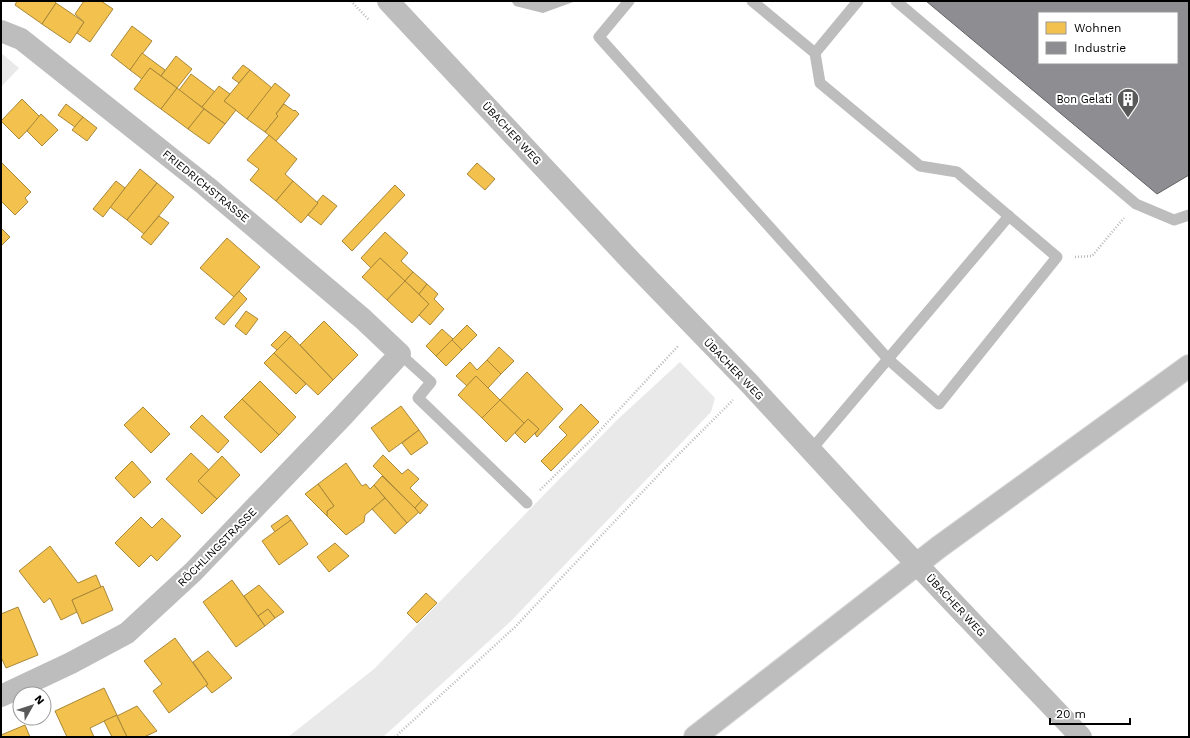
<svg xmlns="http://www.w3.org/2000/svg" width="1190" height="738" font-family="'Work Sans',sans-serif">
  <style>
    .green { fill: #e9e9e9 }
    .water { fill: #bbb }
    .homes { fill: #f2c14e; stroke: #a98737 }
    .industry { fill: #8d8d92; stroke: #636366; fill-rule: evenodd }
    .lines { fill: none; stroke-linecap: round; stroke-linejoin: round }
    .primary-casing { stroke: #dbdbdb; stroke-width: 24 }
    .path { stroke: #b8b8b8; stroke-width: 2.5; stroke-dasharray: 1 2; stroke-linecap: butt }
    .service { stroke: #bdbdbd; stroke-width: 11 }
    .minor { stroke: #bdbdbd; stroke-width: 22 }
    .tertiary { stroke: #bdbdbd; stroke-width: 22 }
    .primary { stroke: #bdbdbd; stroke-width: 22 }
    .tertiary-bridge { stroke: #bdbdbd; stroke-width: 22 }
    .labels { text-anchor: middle; stroke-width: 4; stroke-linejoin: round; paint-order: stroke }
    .poi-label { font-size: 11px; fill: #000; stroke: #fff; text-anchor: end }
    .street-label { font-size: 11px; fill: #000; stroke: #fff }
  </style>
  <rect width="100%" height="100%" fill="#fff"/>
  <g class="green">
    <path d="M1 53 19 68 1 87Z"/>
    <path d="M680 362 715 398 711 412 511 621 383 737H288L374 669 617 420Z"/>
  </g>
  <path class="water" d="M511 1H576L543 13 515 6Z"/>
  <g class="homes">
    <path d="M17 1H54L56 3 42 24 15 5Z"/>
    <path d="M84 1H101L113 9 90 42 77 33 84 22 75 14Z"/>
    <path d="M56 3 84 22 70 43 42 24Z"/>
    <path d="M132 26 152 41 130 70 111 55Z"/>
    <path d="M142 53 165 70 161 76 150 68 142 79 130 70Z"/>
    <path d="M176 56 192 69 177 88 161 76Z"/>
    <path d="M243 65 250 70 239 83 232 78Z"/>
    <path d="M150 68 177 88 161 109 134 89Z"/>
    <path d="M250 70 272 88 247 119 224 101Z"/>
    <path d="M191 74 215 92 202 107 179 90Z"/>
    <path d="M275 83 290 95 276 114 278 116 265 132 247 119Z"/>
    <path d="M219 86 230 94 224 101 236 110 225 124 202 107Z"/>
    <path d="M177 88 204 109 188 129 161 109Z"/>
    <path d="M22 99 40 117 19 139 1 121Z"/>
    <path d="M66 104 83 117 75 127 58 115Z"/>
    <path d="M284 104 294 111 295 110 299 114 276 141 265 132 278 116 276 114Z"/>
    <path d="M204 109 225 124 209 144 188 129Z"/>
    <path d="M41 114 58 130 42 146 27 131Z"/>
    <path d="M83 117 97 128 87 141 72 130Z"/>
    <path d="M269 135 297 159 285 174 293 181 276 201 250 180 259 169 247 160Z"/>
    <path d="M1 162 31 192 25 198 28 202 15 215 1 201Z"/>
    <path d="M477 163 495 179 485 190 467 174Z"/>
    <path d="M140 169 157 183 127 220 110 207Z"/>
    <path d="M116 181 125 188 103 217 93 209Z"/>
    <path d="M293 181 318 203 301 223 276 201Z"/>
    <path d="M157 183 174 197 144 234 127 220Z"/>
    <path d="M395 185 405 195 352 251 342 241Z"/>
    <path d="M323 195 337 206 321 225 308 215 318 203 317 202Z"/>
    <path d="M159 216 169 223 151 245 141 237Z"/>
    <path d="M1 228 10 237 1 246Z"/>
    <path d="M385 232 408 253 401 261 413 272 405 281 380 258 371 268 361 258Z"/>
    <path d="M227 238 260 267 234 297 200 268Z"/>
    <path d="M380 258 405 281 387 300 362 277Z"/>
    <path d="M413 272 427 284 419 294 405 281Z"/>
    <path d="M405 281 429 304 412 323 387 300Z"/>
    <path d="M427 284 438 294 434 299 444 309 430 325 419 315 429 304 419 294Z"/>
    <path d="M239 291 247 299 224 325 215 318Z"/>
    <path d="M246 311 258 319 246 335 235 326Z"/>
    <path d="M324 321 358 355 333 380 300 345Z"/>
    <path d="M467 325 477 335 462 350 452 340Z"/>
    <path d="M442 329 453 339 436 356 426 346Z"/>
    <path d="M285 331 291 336 277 350 271 345Z"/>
    <path d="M291 336 333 380 318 395 274 353Z"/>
    <path d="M452 340 462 350 446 366 436 356Z"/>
    <path d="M499 347 514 361 501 374 487 360Z"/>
    <path d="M274 353 306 384 296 394 264 363Z"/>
    <path d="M487 360 501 374 488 388 476 376 467 386 456 376 470 362 477 370Z"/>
    <path d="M527 372 563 409 537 437 535 434 539 429 528 419 524 423 500 400Z"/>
    <path d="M476 376 500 400 482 418 458 395Z"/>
    <path d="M260 381 296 417 279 435 242 399Z"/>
    <path d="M242 399 279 435 261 453 224 417Z"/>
    <path d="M500 400 524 423 506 442 482 418Z"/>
    <path d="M581 404 599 422 551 471 541 461 567 435 559 427Z"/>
    <path d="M401 406 419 430 389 452 371 428Z"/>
    <path d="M143 407 170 434 151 453 124 425Z"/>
    <path d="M202 415 229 441 218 453 190 427Z"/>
    <path d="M528 419 539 429 525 443 515 433Z"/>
    <path d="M419 430 428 443 411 455 402 443Z"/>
    <path d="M191 453 209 470 198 481 217 499 202 514 166 479Z"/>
    <path d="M383 455 402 474 408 469 419 479 410 488 422 500 415 508 373 466Z"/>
    <path d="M222 456 240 475 217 499 198 481Z"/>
    <path d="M132 461 151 482 134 498 115 478Z"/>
    <path d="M346 463 362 486 366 484 370 489 374 485 385 498 365 515 364 522 346 535 327 516V511L334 506 318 484Z"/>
    <path d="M382 476 419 512 407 523 374 485Z"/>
    <path d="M318 484 334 506 327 511V516L305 494Z"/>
    <path d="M385 498 407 523 395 534 372 509Z"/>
    <path d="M422 500 428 505 420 514 415 508Z"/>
    <path d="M287 515 291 520 275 532 271 526Z"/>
    <path d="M141 517 152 528 162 518 181 536 157 561 151 555 139 567 115 543Z"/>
    <path d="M291 520 308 544 279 565 262 541Z"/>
    <path d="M335 543 349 556 329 572 317 557Z"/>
    <path d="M50 546 78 583 96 575 101 587 72 600 77 612 61 620 50 598 44 603 19 571Z"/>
    <path d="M232 580 265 626 236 647 203 602Z"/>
    <path d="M259 585 284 612 275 618 268 609 258 616 244 596Z"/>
    <path d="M103 586 113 610 82 624 72 600Z"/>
    <path d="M426 593 437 603 417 623 407 613Z"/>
    <path d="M18 607 38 655 6 668 1 657V614Z"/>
    <path d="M268 609 275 618 265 626 258 616Z"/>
    <path d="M175 638 208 684 169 713 153 691 162 684 144 661Z"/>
    <path d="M208 651 232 678 212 693 206 686 208 684 193 662Z"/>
    <path d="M104 688 117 715 90 728 94 737H67L55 711Z"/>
    <path d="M137 706 157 731 144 737H127L117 716Z"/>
    <path d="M117 715V716L127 737H112L104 721Z"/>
    <path d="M25 725 30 737H1V735Z"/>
  </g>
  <path class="industry" d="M926 1H1189V175L1157 194ZM1039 13H1177V63H1039Z"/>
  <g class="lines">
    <g class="primary-casing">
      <path id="primary" d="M695 737 939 547 1189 366"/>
    </g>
    <g class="path">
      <path d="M351 1 369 20"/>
      <path d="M1075 257 1092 256 1124 218"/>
      <path d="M540 490 591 440 679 345"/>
      <path d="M395 737 515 627 665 468 733 400"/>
    </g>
    <g class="service">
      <path d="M629 1 599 37 889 360 939 404 1057 257 957 172 920 166 820 83 815 53 752 1"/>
      <path d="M896 1 1136 204 1174 220 1189 215"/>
      <path d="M815 53 858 1"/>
      <path d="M400 354 431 382 418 398 527 503"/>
      <path d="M811 450 1009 216"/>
    </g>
    <path class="minor" d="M1 31 21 39 206 186 363 319 400 354 342 417 193 572 127 633 71 663 1 696"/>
    <g class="tertiary">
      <path d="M388 1 631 261 749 383 876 521"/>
      <path d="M964 614 1081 737"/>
    </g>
    <use href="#primary" class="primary"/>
    <path class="tertiary-bridge" d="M876 521 964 614"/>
  </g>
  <defs>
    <g id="building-pin" transform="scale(1.15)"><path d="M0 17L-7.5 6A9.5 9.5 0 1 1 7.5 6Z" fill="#595959" stroke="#fff"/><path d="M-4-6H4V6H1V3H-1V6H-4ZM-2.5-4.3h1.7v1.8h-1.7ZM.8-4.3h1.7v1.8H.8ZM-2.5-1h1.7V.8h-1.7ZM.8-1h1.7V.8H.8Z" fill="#fff"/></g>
  </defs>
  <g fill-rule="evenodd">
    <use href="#building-pin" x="1128" y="99"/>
  </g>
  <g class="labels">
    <g class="poi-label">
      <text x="1112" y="103">Bon Gelati</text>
    </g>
    <g class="street-label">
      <text transform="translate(512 133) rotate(47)" y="4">ÜBACHER WEG</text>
      <text transform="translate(206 186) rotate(39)" y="4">FRIEDRICHSTRASSE</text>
      <text transform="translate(734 369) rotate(46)" y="4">ÜBACHER WEG</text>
      <text transform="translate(217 547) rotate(-45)" y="4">RÖCHLINGSTRASSE</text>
      <text transform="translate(956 605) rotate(47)" y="4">ÜBACHER WEG</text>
    </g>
  </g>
  <rect width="1190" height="738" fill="none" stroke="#000000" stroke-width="4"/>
  <rect x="1038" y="12" width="140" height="52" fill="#ffffff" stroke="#999999"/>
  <rect x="1046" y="22" width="20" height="12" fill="#f2c14e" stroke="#999999"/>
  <text x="1074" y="32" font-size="12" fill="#000000">Wohnen</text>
  <rect x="1046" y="42" width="20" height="12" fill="#8d8d92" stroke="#999999"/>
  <text x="1074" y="52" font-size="12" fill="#000000">Industrie</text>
  <g transform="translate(32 706) rotate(51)"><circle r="19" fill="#ffffff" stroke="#999999"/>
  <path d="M0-3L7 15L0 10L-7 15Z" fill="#595959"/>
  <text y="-6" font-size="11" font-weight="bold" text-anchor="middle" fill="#000000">N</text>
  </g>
  <path d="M1050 718v6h80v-6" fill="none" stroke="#000000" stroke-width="2"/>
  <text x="1056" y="718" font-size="12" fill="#000000" stroke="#ffffff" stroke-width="3" paint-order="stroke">20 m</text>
</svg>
